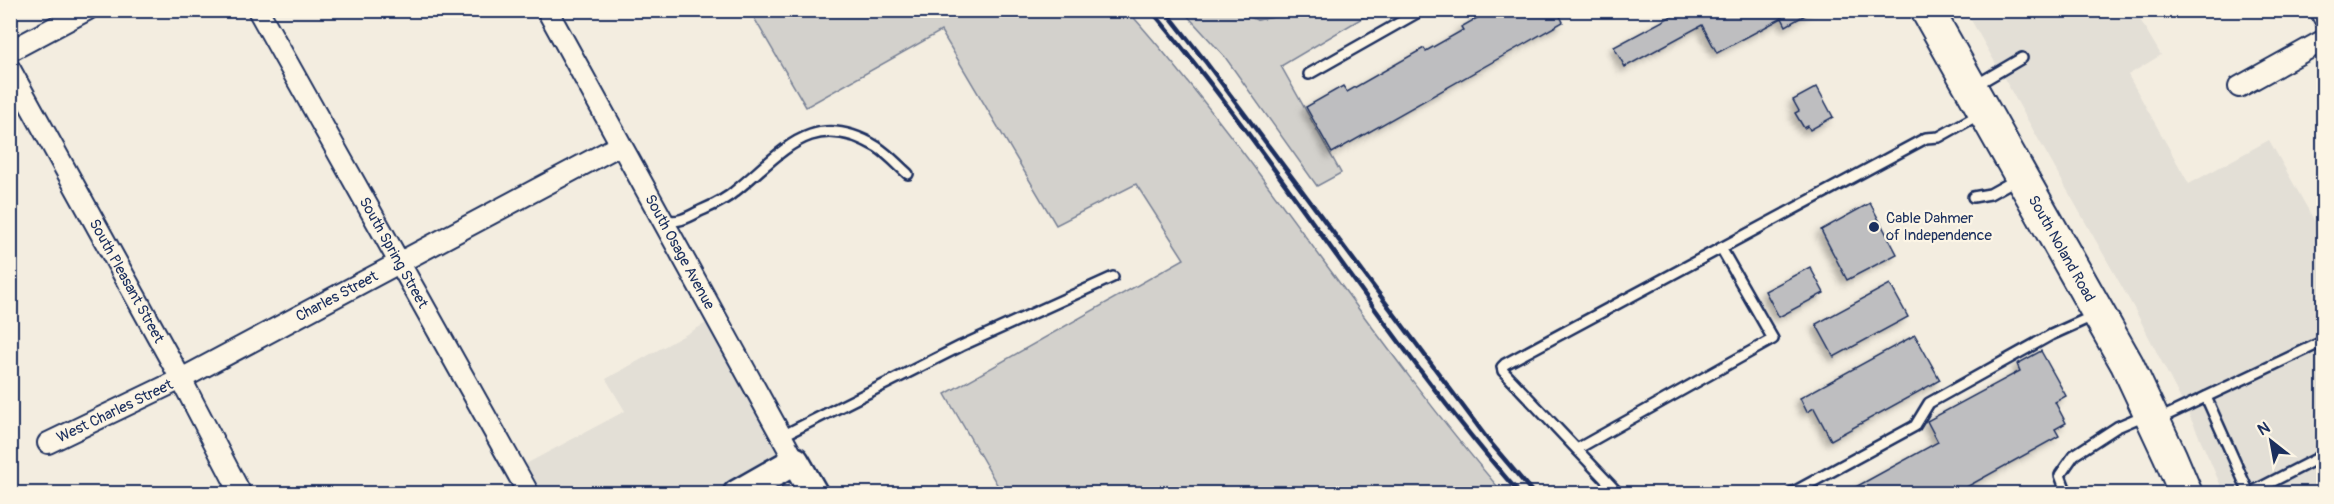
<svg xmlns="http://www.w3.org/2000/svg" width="2334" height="504" font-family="Pangolin,sans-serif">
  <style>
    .built { fill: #e3dfd6 }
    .green { fill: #d3d1cc; stroke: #778095; stroke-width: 1.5 }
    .water { fill: #a9acb3; stroke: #707a91; stroke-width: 1.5 }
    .building { fill: #bebec0; stroke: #1b2f5e; stroke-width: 1.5; filter: url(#shadow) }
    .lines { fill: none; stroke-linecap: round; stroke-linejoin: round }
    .lane-casing { stroke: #1b2f5e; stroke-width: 14 }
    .street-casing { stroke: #1b2f5e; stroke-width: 24 }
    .secondary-casing { stroke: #1b2f5e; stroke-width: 32 }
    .primary-casing { stroke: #1b2f5e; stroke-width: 36 }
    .lane { stroke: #fcf5e5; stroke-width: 9 }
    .street { stroke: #fcf5e5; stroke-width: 20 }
    .secondary { stroke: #fcf5e5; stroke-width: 27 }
    .primary { stroke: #fcf5e5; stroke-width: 32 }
    .rail { stroke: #1b2f5e; stroke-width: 4.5 }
    .poi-dot { fill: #1b2f5e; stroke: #fcf5e5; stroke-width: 2 }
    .labels { text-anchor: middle; stroke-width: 4.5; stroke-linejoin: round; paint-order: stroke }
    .poi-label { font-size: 15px; fill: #1b2f5e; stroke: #fcf5e5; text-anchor: start }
    .street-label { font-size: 15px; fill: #1b2f5e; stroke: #fcf5e5 }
  </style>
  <defs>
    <filter id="shadow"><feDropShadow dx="-4.5" dy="4.5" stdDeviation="3" flood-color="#0004"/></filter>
  </defs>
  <rect width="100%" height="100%" fill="#f3ede0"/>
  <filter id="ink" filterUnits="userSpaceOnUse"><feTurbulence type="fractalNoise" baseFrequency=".0167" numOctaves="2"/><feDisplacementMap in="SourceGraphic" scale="12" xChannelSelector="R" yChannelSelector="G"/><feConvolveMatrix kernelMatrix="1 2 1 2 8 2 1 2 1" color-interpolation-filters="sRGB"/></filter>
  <g filter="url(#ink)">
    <g class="built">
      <path d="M1966 11H2135L2161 55 2128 75 2189 184 2269 140 2323 236V493H2224L2195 427 2135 310Z"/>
      <path d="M710 321 775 440 779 453 775 463 720 494 540 493 524 465 625 411 606 379Z"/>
    </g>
    <g class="green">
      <path d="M750 11H1128C1263 163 1370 339 1503 493H1002L945 394 1184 259 1136 184 1056 225 941 31 806 107Z"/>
      <path d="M1183 11H1237L1257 20 1291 14 1299 11H1374L1281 66 1341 173 1317 186 1225 57Z"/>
    </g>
    <path class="water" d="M1237 11V10L1299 11 1291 14 1257 20Z"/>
    <g class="building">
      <path d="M1491 10H1557L1563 22 1332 153 1306 107 1343 86 1347 92 1424 48 1426 51 1463 30 1461 27Z"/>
      <path d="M1683 10H1814L1786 26 1782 18 1717 53 1702 25 1625 67 1614 47Z"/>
      <path d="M1817 87 1833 117 1810 130 1808 126 1804 128 1795 113 1799 111 1793 100Z"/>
      <path d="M1870 203 1897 254 1847 280 1821 230Z"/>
      <path d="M1810 267 1824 293 1779 317 1765 291Z"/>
      <path d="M1890 284 1908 317 1834 357 1816 324Z"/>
      <path d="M1915 335 1940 380 1831 440 1814 408 1807 412 1800 398Z"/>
      <path d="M2041 351 2066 396 2055 402 2066 423 2055 429 2059 436 1954 494H1843L1938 442 1927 421 2020 371 2017 364Z"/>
    </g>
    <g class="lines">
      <g class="lane-casing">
        <g id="lane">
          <path d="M1309 74 1422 10"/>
          <path d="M1976 85 2022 58"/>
          <path d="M1973 197 1990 194 2017 179"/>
          <path d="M664 219C676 224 687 218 698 212 711 206 724 201 734 192 782 154 811 107 877 147 888 154 898 165 908 174"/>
          <path d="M2206 397 2249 493"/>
          <path d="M2159 419 2324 341"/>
          <path d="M782 436 961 346 1113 277"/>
          <path d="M1577 449 1773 339 1721 248"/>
          <path d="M1619 494 1503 371 1502 367 1505 364 1926 138 1939 137 1980 114"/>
          <path d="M1790 494 1915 426 1929 403 2051 335 2093 316"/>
          <path d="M2067 494 2060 475 2074 455 2117 427 2145 415"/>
          <path d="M2248 494 2324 455"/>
        </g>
      </g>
      <g class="street-casing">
        <g id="street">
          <path id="s1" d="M258 10 529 494"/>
          <path id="s2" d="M547 10 795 461"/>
          <path d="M2320 10 2324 18"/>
          <path d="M10 51 87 10"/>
          <path id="s3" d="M10 69 181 379 241 494"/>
          <path d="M2239 87 2324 40"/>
          <path id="s4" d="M48 443 181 379 620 145"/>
        </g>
      </g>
      <g class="secondary-casing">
        <path id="secondary" d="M737 494 795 461 814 494"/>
      </g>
      <g class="primary-casing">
        <g id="primary">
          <path id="s5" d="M1927 10 2127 364 2170 456 2186 494"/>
        </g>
      </g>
      <use href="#lane" class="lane"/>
      <use href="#street" class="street"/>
      <use href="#secondary" class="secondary"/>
      <use href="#primary" class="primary"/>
      <g class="rail">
        <path d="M1151 10C1282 165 1386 341 1520 494"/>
        <path d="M1165 10 1205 61 1489 441 1534 494"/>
      </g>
    </g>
  </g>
  <circle class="poi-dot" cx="1874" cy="227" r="6"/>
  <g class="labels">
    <g class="poi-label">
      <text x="1886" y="223">Cable Dahmer<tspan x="1886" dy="17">of Independence</tspan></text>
    </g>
    <g class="street-label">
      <text dy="5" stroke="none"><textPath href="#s5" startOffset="274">South Noland Road</textPath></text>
      <text dy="5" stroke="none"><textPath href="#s1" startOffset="278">South Spring Street</textPath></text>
      <text dy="5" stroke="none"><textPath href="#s2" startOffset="276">South Osage Avenue</textPath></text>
      <text dy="5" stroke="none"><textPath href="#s3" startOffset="242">South Pleasant Street</textPath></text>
      <text dy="5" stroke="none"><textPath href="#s4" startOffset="324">Charles Street</textPath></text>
      <text dy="5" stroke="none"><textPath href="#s4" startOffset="74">West Charles Street</textPath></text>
    </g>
  </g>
  <rect width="2334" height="504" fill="none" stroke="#fcf5e5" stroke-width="36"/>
  <rect x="18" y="18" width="2298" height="468" fill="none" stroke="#1b2f5e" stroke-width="2" filter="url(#ink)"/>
  <g transform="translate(2271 441) rotate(329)" stroke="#fcf5e5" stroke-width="4.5" paint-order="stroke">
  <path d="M0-4.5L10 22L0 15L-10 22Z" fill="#1b2f5e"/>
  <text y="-9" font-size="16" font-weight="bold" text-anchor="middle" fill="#1b2f5e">N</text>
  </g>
</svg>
